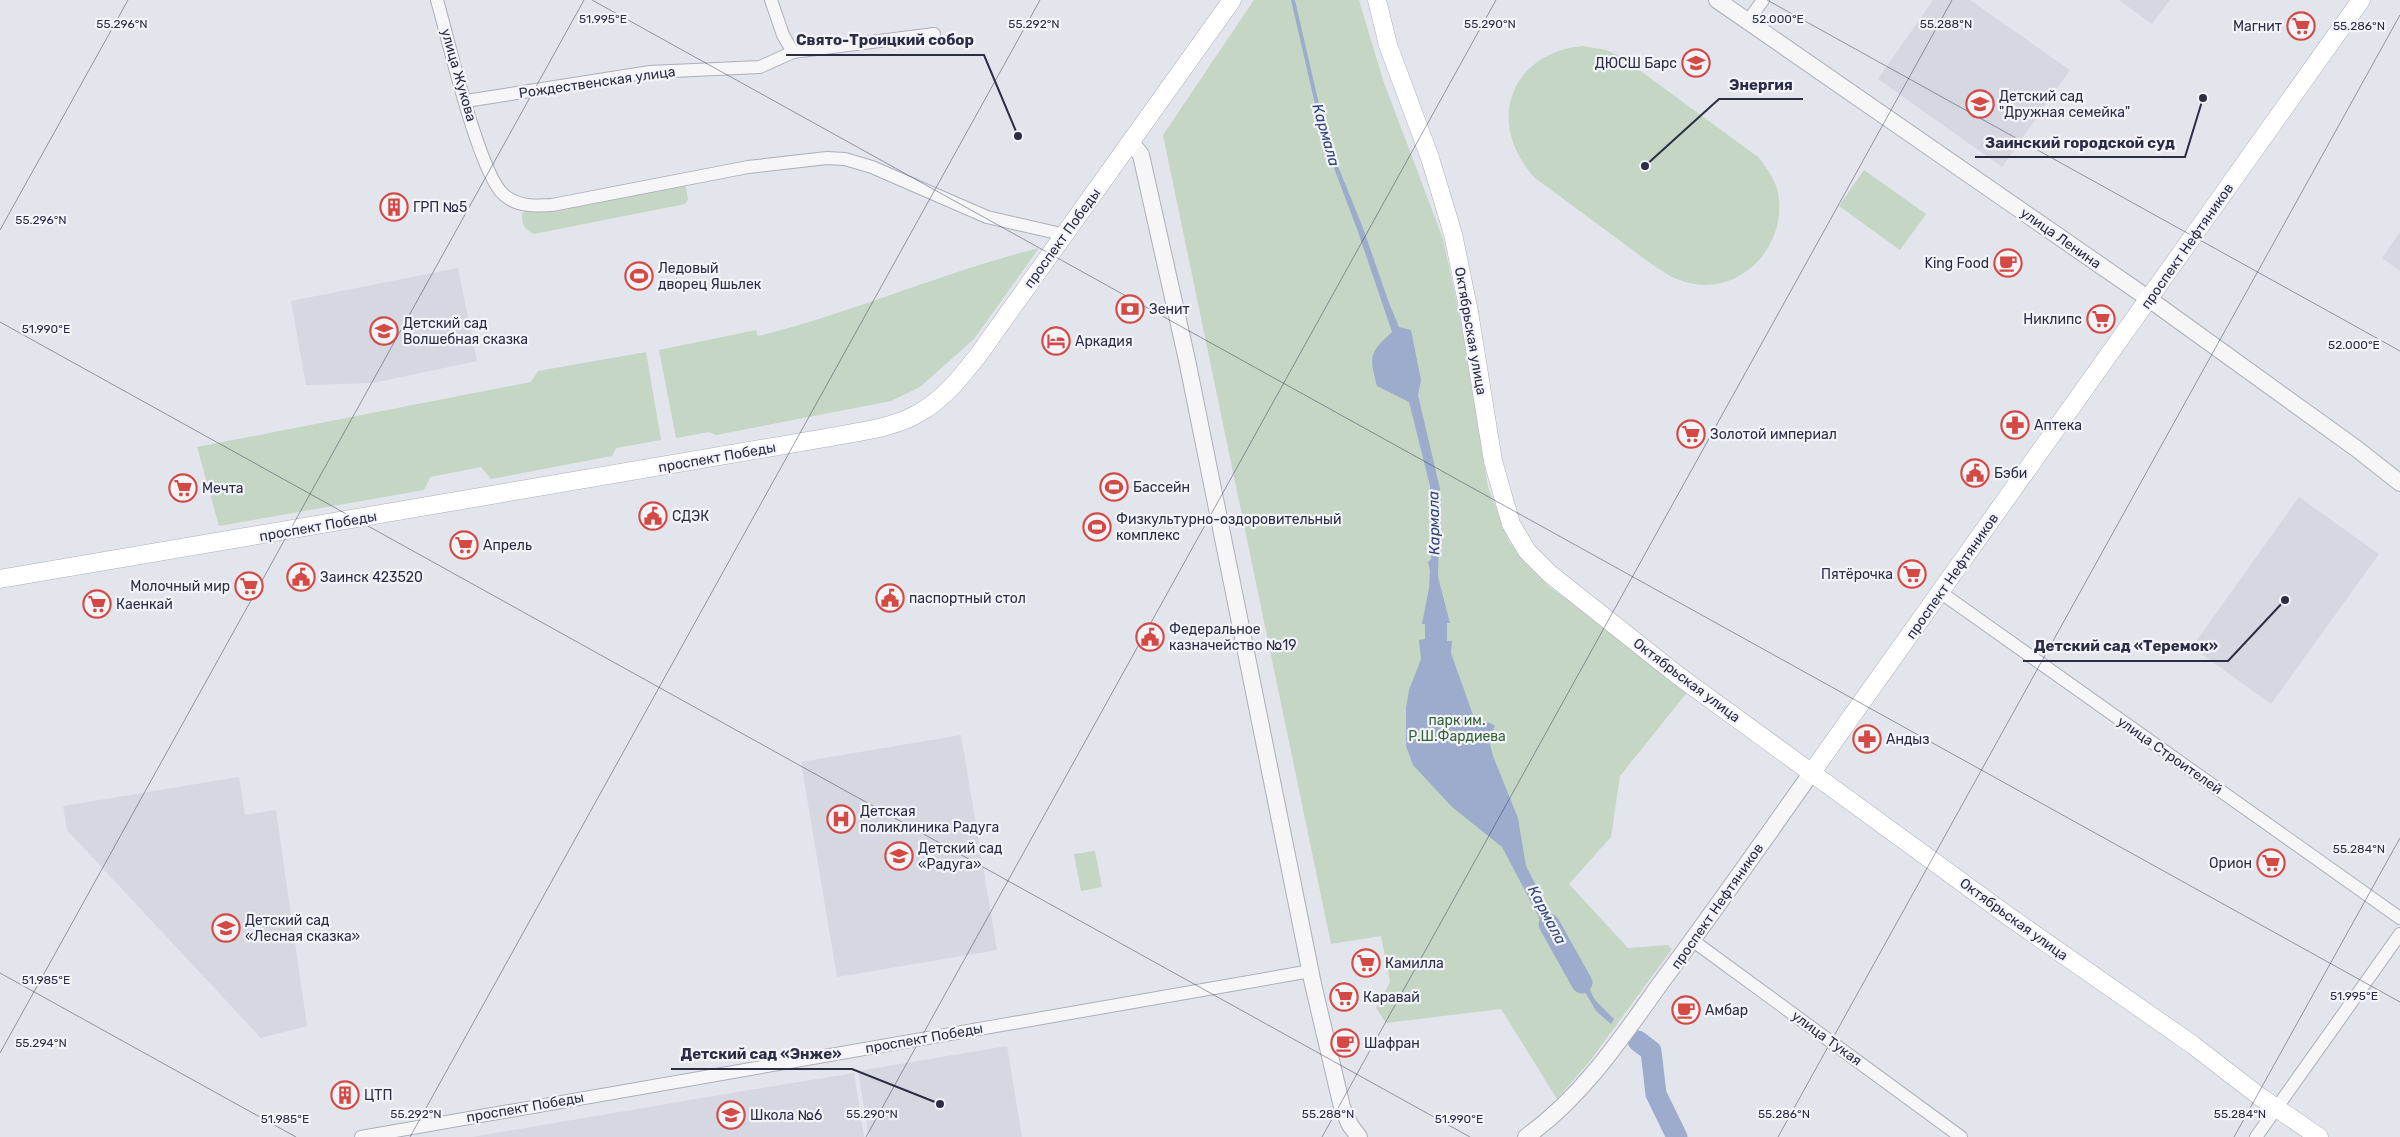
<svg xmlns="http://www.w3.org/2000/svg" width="2400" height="1137" font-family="Rubik,sans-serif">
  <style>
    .built { fill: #d5d7e1 }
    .green { fill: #c5d6c4 }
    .water { fill: #9dabcd }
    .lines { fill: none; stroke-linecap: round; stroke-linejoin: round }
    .river { stroke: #9dabcd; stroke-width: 21 }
    .minor-casing { stroke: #acaeba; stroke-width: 14 }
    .tertiary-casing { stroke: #acaeba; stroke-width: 18 }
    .secondary-casing { stroke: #acaeba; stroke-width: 19 }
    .minor { stroke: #f6f6f9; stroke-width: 12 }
    .tertiary { stroke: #f6f6f9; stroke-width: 16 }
    .secondary { stroke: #fff; stroke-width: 18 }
    .ticks { fill: none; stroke: #2a2e45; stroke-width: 1; stroke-opacity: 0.45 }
    .labels { text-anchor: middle; stroke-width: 4.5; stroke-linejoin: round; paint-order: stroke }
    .poi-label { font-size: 14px; fill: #2a2e45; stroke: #f3f4f9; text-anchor: start }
    .street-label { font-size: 14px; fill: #2a2e45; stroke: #f3f4f9 }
    .park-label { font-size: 14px; fill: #366136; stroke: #f3f4f9 }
    .water-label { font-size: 15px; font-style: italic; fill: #32457b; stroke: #f3f4f9 }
    .ticks-label { font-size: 12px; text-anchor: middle; fill: #2a2e45; stroke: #f3f4f9; stroke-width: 4.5; stroke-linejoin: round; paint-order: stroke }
    .leader { fill: none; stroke: #2a2e45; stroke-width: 2 }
    .callout-dot { fill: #2a2e45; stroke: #f3f4f9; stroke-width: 2 }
    .callout-label { font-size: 15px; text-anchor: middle; font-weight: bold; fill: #2a2e45; stroke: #f3f4f9; stroke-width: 4.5; stroke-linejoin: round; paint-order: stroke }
  </style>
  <rect width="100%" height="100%" fill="#e3e5ec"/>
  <g class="built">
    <path d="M1933 0H1970L2070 70 2002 167 1878 79Z"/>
    <path d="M2119 0H2170L2152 24Z"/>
    <path d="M2400 232V271L2382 258Z"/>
    <path d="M458 268 477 361 373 383 306 385 291 301Z"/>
    <path d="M2299 497 2379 554 2271 704 2192 647Z"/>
    <path d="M961 735 997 950 837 977 801 762Z"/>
    <path d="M239 777 245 815 276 810 307 1026 261 1038 67 830 63 806Z"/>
    <path d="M1007 1046 1022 1137H869L858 1071Z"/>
    <path d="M854 1073 864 1137H472L731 1093Z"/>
  </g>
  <g class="green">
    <path d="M1254 0H1359L1383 80 1443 239 1461 322 1488 487 1510 543 1549 587 1693 685 1620 776 1611 837 1569 884 1628 948 1668 945 1672 949 1590 1061 1557 1099 1501 1009 1386 1023 1376 1008 1390 982 1381 936 1331 944 1163 135Z"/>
    <path d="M1583 46 1606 50 1620 56 1758 157C1768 169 1778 183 1779 200 1784 255 1730 302 1677 279 1670 277 1664 271 1657 268L1535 178C1485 124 1509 53 1583 46Z"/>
    <path d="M1864 170 1926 214 1900 250 1839 206Z"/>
    <path d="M683 183 686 187 688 200 685 204 534 234C524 229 522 225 522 214L527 209Z"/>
    <path d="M1039 248 974 339 920 387 891 401 716 435 709 432 676 438 659 350 756 330 758 336C853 313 943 272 1039 248Z"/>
    <path d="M646 352 661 440 616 448 612 456 491 479 481 467 430 477 424 490 219 526 197 447 531 382 538 371Z"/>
    <path d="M1095 851 1102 887 1081 891 1074 854Z"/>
  </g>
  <path class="water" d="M1291 0H1295L1327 139 1363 228 1389 303 1399 327 1411 330 1421 380 1418 395 1440 489 1438 577 1450 623H1447V641H1452L1451 653 1474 718C1481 722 1489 721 1495 726L1489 740 1493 756 1518 818 1526 866 1595 1000 1614 1019 1611 1024 1596 1011 1567 961 1568 951 1559 947 1542 923 1502 847 1452 807 1413 765 1406 746V708L1409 690 1421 659 1419 640 1425 639V624H1422L1429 588 1430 571 1428 562 1431 559 1430 486 1409 402 1377 386C1369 356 1369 353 1392 332L1357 229 1323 139Z"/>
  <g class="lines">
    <g class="river">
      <path d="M1549 924 1582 983"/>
      <path d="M1638 1041 1651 1051 1656 1094 1677 1137"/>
    </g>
    <g class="minor-casing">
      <g id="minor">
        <path d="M437 0C448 38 479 174 504 195 518 207 536 206 552 205L748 167 827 158 845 159 872 167 987 217 1057 233 1063 237"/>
        <path d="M771 0 783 35 793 52"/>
        <path d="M1748 21 1763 0"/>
        <path d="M466 101 650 72 760 67 793 52 934 34"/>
        <path d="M1940 592 2400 918"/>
        <path d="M1692 940 1961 1137"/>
        <path d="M361 1137 1311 971"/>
        <path d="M2256 1137 2400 934"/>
      </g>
    </g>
    <g class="tertiary-casing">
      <g id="tertiary">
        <path d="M1717 0 2149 299 2357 449 2400 483"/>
        <path d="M1131 142 1141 155 1187 360 1313 984 1342 1107 1350 1125 1359 1137"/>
        <path d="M1526 1137C1582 1097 1621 1039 1660 984 1712 914 1762 843 1812 772"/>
      </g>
    </g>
    <g class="secondary-casing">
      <g id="secondary">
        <path d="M1377 0 1388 45 1430 158 1453 234 1469 312 1493 461 1511 524 1527 551 1550 574 1680 677 2011 918 2193 1045 2259 1096 2319 1137"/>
        <path d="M0 579 825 438C855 432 892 429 919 413 944 399 962 376 979 354L1232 0"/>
        <path d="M1812 772 2361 0"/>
      </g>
    </g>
    <use href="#minor" class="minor"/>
    <use href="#tertiary" class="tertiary"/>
    <use href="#secondary" class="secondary"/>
  </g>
  <path class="ticks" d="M592 0 2400 1002M1767 0 2400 351M0 230 128 0M0 322 1470 1137M0 973 296 1137M0 1053 584 0M410 1137 1040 0M866 1137 1496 0M1322 1137 1952 0M1778 1137 2400 15M2234 1137 2400 838"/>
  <defs>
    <g id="supermarket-ring" transform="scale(1.4375)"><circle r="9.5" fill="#f3f4f9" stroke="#d44944" stroke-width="1.5"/><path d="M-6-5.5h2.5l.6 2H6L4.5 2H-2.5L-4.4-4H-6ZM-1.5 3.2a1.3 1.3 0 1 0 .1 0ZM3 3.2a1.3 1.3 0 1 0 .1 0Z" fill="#d44944"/></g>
    <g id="school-ring" transform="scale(1.4375)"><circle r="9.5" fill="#f3f4f9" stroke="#d44944" stroke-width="1.5"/><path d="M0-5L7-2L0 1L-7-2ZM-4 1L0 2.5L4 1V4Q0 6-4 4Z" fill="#d44944"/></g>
    <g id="building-ring" transform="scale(1.4375)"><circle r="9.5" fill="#f3f4f9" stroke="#d44944" stroke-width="1.5"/><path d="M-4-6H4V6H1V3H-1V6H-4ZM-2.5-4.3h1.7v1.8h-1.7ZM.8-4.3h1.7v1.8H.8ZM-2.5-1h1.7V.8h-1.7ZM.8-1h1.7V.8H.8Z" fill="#d44944"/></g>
    <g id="cafe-ring" transform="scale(1.4375)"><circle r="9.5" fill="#f3f4f9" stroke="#d44944" stroke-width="1.5"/><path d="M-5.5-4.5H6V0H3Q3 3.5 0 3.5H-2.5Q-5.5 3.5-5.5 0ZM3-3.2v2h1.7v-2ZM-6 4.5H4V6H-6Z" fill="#d44944"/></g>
    <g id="stadium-ring" transform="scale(1.4375)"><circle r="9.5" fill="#f3f4f9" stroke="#d44944" stroke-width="1.5"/><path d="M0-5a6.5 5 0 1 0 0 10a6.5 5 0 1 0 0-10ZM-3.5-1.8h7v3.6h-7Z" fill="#d44944"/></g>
    <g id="bank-ring" transform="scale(1.4375)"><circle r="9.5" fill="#f3f4f9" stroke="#d44944" stroke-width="1.5"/><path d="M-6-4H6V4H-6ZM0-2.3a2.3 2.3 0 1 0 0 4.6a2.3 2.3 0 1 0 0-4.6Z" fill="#d44944"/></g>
    <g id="hotel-ring" transform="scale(1.4375)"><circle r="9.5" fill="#f3f4f9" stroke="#d44944" stroke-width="1.5"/><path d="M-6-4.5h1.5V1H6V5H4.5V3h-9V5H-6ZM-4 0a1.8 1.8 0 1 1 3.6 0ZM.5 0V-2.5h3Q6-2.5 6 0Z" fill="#d44944"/></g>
    <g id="pharmacy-ring" transform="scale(1.4375)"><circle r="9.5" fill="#f3f4f9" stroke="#d44944" stroke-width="1.5"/><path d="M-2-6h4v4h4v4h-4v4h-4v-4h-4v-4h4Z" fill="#d44944"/></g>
    <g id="civic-ring" transform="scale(1.4375)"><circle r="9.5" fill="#f3f4f9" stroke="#d44944" stroke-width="1.5"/><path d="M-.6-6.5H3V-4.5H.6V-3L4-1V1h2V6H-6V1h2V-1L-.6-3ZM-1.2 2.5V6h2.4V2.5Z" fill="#d44944"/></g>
    <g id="hospital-ring" transform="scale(1.4375)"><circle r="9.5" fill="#f3f4f9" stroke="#d44944" stroke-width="1.5"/><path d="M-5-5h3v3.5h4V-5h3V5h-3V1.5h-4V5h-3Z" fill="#d44944"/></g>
  </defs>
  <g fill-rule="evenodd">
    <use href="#supermarket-ring" x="2301" y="26"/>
    <use href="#school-ring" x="1696" y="63"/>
    <use href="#school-ring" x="1980" y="104"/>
    <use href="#building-ring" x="394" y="207"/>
    <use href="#cafe-ring" x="2008" y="263"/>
    <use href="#stadium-ring" x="639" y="276"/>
    <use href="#bank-ring" x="1130" y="309"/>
    <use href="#supermarket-ring" x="2101" y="319"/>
    <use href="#school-ring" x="384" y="331"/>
    <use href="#hotel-ring" x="1056" y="341"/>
    <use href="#pharmacy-ring" x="2015" y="425"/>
    <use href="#supermarket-ring" x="1691" y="434"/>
    <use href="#civic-ring" x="1975" y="473"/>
    <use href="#stadium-ring" x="1114" y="487"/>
    <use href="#supermarket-ring" x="183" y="488"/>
    <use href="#civic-ring" x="653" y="516"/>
    <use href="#stadium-ring" x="1097" y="527"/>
    <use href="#supermarket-ring" x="464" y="545"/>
    <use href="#supermarket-ring" x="1912" y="574"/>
    <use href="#civic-ring" x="301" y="577"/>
    <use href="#supermarket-ring" x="249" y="586"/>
    <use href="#civic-ring" x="890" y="598"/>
    <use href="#supermarket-ring" x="97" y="604"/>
    <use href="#civic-ring" x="1150" y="637"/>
    <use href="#pharmacy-ring" x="1867" y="739"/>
    <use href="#hospital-ring" x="841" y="819"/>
    <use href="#school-ring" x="899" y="856"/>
    <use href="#supermarket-ring" x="2271" y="863"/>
    <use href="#school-ring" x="226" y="928"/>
    <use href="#supermarket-ring" x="1366" y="963"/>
    <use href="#supermarket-ring" x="1344" y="997"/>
    <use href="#cafe-ring" x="1686" y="1010"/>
    <use href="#cafe-ring" x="1345" y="1043"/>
    <use href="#building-ring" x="345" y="1095"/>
    <use href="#school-ring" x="731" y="1115"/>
  </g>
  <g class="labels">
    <g class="poi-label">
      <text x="2282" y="31" text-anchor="end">Магнит</text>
      <text x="1677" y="68" text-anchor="end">ДЮСШ Барс</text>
      <text x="1999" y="101">Детский сад<tspan x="1999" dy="16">"Дружная семейка"</tspan></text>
      <text x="413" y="212">ГРП №5</text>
      <text x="1989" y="268" text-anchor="end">King Food</text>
      <text x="658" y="273">Ледовый<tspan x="658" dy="16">дворец Яшьлек</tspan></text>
      <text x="1149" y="314">Зенит</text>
      <text x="2082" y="324" text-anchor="end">Никлипс</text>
      <text x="403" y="328">Детский сад<tspan x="403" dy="16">Волшебная сказка</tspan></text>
      <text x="1075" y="346">Аркадия</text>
      <text x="2034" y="430">Аптека</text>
      <text x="1710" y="439">Золотой империал</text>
      <text x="1994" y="478">Бэби</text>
      <text x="1133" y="492">Бассейн</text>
      <text x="202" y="493">Мечта</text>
      <text x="672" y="521">СДЭК</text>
      <text x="1116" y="524">Физкультурно-оздоровительный<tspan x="1116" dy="16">комплекс</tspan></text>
      <text x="483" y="550">Апрель</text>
      <text x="1893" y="579" text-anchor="end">Пятёрочка</text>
      <text x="320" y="582">Заинск 423520</text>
      <text x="230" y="591" text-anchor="end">Молочный мир</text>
      <text x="909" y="603">паспортный стол</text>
      <text x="116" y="609">Каенкай</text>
      <text x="1169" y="634">Федеральное<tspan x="1169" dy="16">казначейство №19</tspan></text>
      <text x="1886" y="744">Андыз</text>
      <text x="860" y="816">Детская<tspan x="860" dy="16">поликлиника Радуга</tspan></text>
      <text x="918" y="853">Детский сад<tspan x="918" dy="16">«Радуга»</tspan></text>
      <text x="2252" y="868" text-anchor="end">Орион</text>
      <text x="245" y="925">Детский сад<tspan x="245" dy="16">«Лесная сказка»</tspan></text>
      <text x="1385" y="968">Камилла</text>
      <text x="1363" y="1002">Каравай</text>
      <text x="1705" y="1015">Амбар</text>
      <text x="1364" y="1048">Шафран</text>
      <text x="364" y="1100">ЦТП</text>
      <text x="750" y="1120">Школа №6</text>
    </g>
    <g class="street-label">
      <text transform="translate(459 75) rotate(74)" y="5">улица Жукова</text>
      <text transform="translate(597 82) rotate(-8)" y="5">Рождественская улица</text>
      <text transform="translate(1062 238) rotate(-54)" y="5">проспект Победы</text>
      <text transform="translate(2061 238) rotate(35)" y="5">улица Ленина</text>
      <text transform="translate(2187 246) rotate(-55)" y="5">проспект Нефтяников</text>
      <text transform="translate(1471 331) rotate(80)" y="5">Октябрьская улица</text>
      <text transform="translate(717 457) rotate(-10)" y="5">проспект Победы</text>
      <text transform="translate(318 526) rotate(-10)" y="5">проспект Победы</text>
      <text transform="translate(1952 576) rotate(-55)" y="5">проспект Нефтяников</text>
      <text transform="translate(1687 680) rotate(37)" y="5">Октябрьская улица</text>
      <text transform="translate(2170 755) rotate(35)" y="5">улица Строителей</text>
      <text transform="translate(1717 906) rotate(-55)" y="5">проспект Нефтяников</text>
      <text transform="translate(2014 919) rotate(36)" y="5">Октябрьская улица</text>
      <text transform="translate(924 1038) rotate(-10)" y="5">проспект Победы</text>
      <text transform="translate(1827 1038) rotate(36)" y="5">улица Тукая</text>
      <text transform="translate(525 1107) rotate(-10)" y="5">проспект Победы</text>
    </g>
    <g class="park-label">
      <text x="1457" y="725">парк им.<tspan x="1457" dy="16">Р.Ш.Фардиева</tspan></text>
    </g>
    <g class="water-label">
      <text transform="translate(1326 135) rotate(74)" y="5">Кармала</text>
      <text transform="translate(1434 523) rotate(-91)" y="5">Кармала</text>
      <text transform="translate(1547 915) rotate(62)" y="5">Кармала</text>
    </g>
  </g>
  <g class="ticks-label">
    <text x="603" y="23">51.995°E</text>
    <text x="1778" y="23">52.000°E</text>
    <text x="122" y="28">55.296°N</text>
    <text x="1034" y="28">55.292°N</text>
    <text x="1490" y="28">55.290°N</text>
    <text x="1946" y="28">55.288°N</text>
    <text x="2359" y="30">55.286°N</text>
    <text x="41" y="224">55.296°N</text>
    <text x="46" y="333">51.990°E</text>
    <text x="2354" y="349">52.000°E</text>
    <text x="2359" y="853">55.284°N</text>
    <text x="46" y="984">51.985°E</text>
    <text x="2354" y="1000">51.995°E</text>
    <text x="41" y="1047">55.294°N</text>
    <text x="416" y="1118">55.292°N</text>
    <text x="872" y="1118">55.290°N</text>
    <text x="1328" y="1118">55.288°N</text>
    <text x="1784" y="1118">55.286°N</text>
    <text x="2240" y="1118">55.284°N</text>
    <text x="285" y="1123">51.985°E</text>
    <text x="1459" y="1123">51.990°E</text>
  </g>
  <path class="leader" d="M1018 136L984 55H786M1645 166L1719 99H1803M2203 98L2185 157H1975M2285 600L2228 661H2023M940 1104L852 1069H671"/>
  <g class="callout-dot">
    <circle cx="1018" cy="136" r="5"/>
    <circle cx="1645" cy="166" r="5"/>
    <circle cx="2203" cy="98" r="5"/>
    <circle cx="2285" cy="600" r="5"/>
    <circle cx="940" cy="1104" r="5"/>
  </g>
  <g class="callout-label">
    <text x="885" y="45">Свято-Троицкий собор</text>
    <text x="1761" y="90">Энергия</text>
    <text x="2080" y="148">Заинский городской суд</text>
    <text x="2126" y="651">Детский сад «Теремок»</text>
    <text x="761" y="1059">Детский сад «Энже»</text>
  </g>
</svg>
